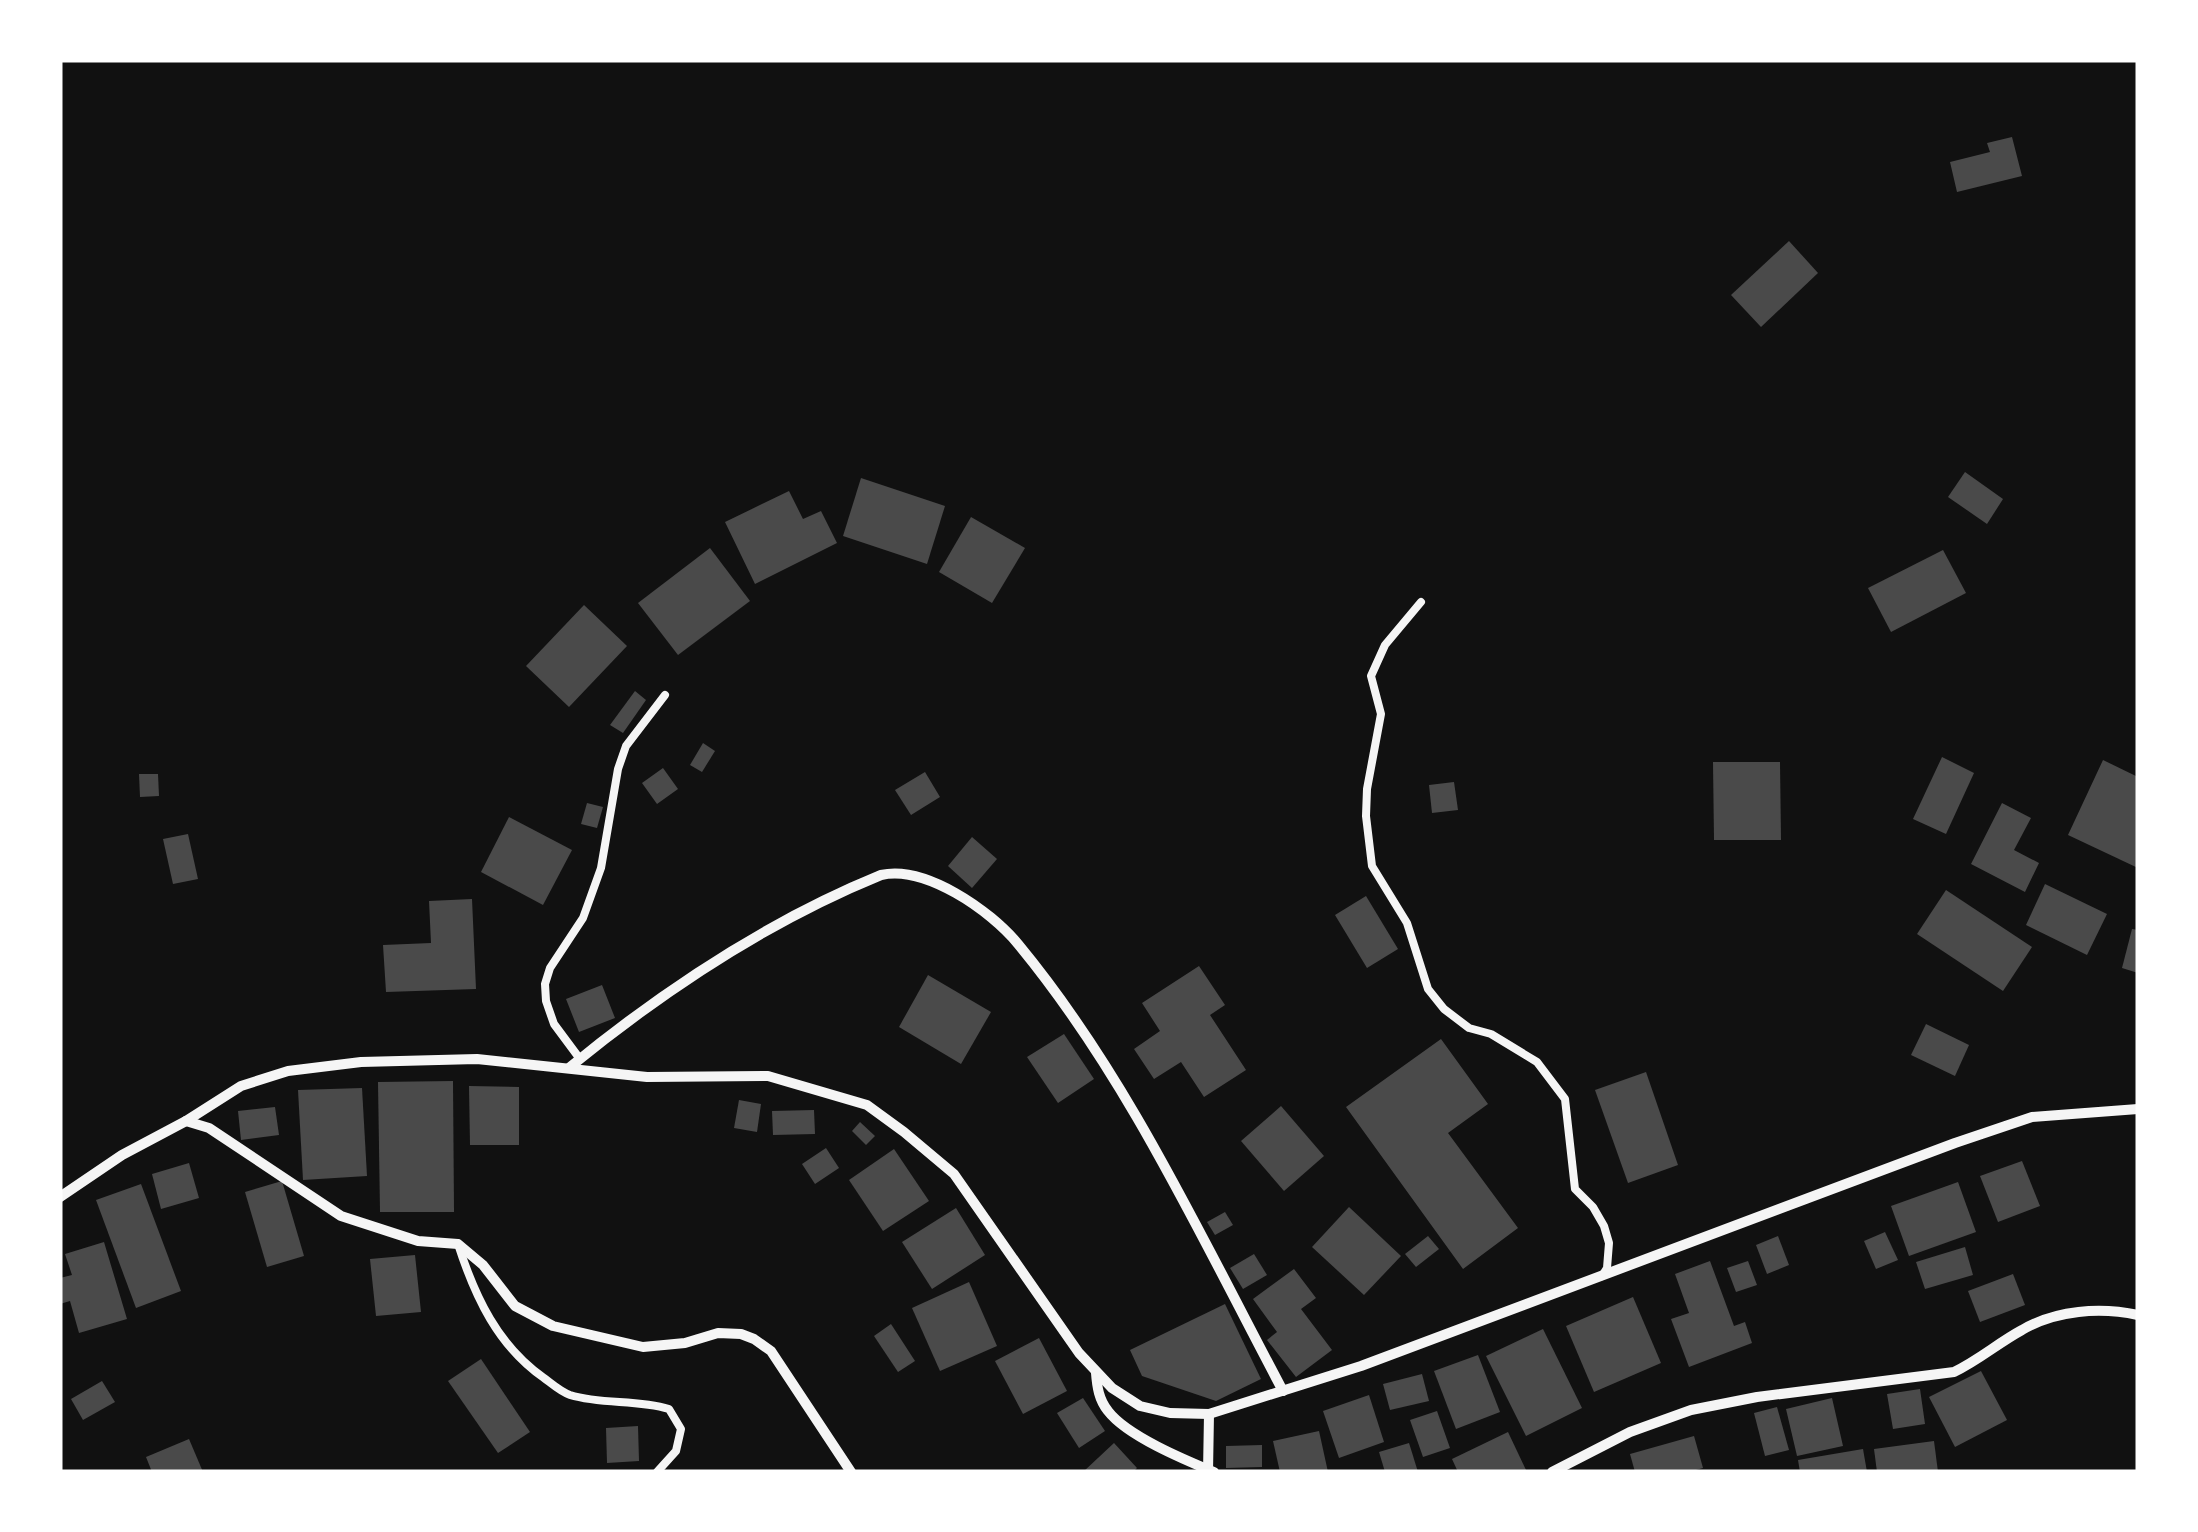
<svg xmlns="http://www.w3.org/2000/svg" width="2198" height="1532" font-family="'Work Sans',sans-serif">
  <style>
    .building { fill: #4a4a4a }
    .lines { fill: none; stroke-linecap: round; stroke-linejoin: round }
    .service { stroke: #f5f5f5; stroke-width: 8 }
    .minor { stroke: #f5f5f5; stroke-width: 10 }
  </style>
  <rect width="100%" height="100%" fill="#111"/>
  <g class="building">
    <path d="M2012 137 2022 176 1957 192 1950 162 1990 152 1987 143Z"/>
    <path d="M1789 241 1818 273 1761 327 1731 295Z"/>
    <path d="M1965 472 2003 499 1987 524 1948 497Z"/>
    <path d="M861 478 945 506 927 564 843 536Z"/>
    <path d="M789 491 803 519 821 511 837 543 755 584 725 522Z"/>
    <path d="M971 517 1025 548 992 603 939 572Z"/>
    <path d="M710 548 750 601 678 655 638 603Z"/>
    <path d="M1943 550 1966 593 1891 632 1868 588Z"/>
    <path d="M584 605 627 646 569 707 526 666Z"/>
    <path d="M635 691 646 700 623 733 610 725Z"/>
    <path d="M703 743 715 751 702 772 690 765Z"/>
    <path d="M1942 757 1974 773 1946 834 1913 819Z"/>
    <path d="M2103 760 2138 777V868L2068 835Z"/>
    <path d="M1713 762H1780L1781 840H1714Z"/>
    <path d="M663 768 678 789 657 804 642 783Z"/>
    <path d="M925 772 940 797 911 815 895 790Z"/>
    <path d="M139 774H158L159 796 140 797Z"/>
    <path d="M1454 782 1458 810 1432 813 1429 785Z"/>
    <path d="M587 803 603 807 597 828 581 824Z"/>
    <path d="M2002 803 2031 818 2014 850 2039 863 2025 892 1971 864Z"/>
    <path d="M509 817 572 850 543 905 481 872Z"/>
    <path d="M188 834 198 879 173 884 163 839Z"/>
    <path d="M972 837 997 859 972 888 948 866Z"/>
    <path d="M2045 884 2107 914 2087 955 2026 925Z"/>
    <path d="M1946 890 2032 947 2003 991 1917 934Z"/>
    <path d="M1366 896 1398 949 1367 968 1335 915Z"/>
    <path d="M472 899 476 989 386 992 383 945 431 943 429 901Z"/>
    <path d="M2132 929 2138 930V973L2122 968Z"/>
    <path d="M1199 966 1225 1005 1210 1015 1246 1070 1204 1097 1181 1062 1154 1079 1134 1049 1160 1031 1142 1003Z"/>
    <path d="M928 975 991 1012 961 1064 899 1027Z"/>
    <path d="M602 985 615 1018 579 1032 566 999Z"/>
    <path d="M1926 1024 1969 1045 1955 1076 1911 1055Z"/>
    <path d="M1064 1034 1094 1079 1058 1103 1027 1057Z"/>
    <path d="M1441 1039 1488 1104 1448 1133 1518 1228 1463 1269 1346 1107Z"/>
    <path d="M1646 1072 1678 1165 1628 1183 1595 1090Z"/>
    <path d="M453 1081 454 1212H380L378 1082Z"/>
    <path d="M469 1086 519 1087V1145H470Z"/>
    <path d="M362 1088 367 1176 303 1180 298 1090Z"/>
    <path d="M739 1100 761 1104 757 1132 734 1128Z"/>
    <path d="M1281 1106 1324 1156 1284 1191 1241 1141Z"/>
    <path d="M275 1107 279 1135 241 1140 238 1111Z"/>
    <path d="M814 1110 815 1134 773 1135 772 1111Z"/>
    <path d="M860 1122 875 1136 866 1145 852 1131Z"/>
    <path d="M826 1148 839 1168 815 1184 802 1164Z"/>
    <path d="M894 1149 929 1201 883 1231 849 1180Z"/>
    <path d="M2022 1161 2040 1206 1998 1222 1980 1176Z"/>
    <path d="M189 1163 199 1198 161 1209 152 1174Z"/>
    <path d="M282 1181 304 1256 267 1267 245 1192Z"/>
    <path d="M1958 1182 1976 1232 1909 1256 1891 1206Z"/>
    <path d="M141 1184 181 1291 136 1308 96 1200Z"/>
    <path d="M1349 1207 1401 1256 1364 1295 1312 1247Z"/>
    <path d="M956 1208 985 1255 932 1289 902 1242Z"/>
    <path d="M1225 1212 1233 1225 1215 1235 1207 1222Z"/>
    <path d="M1885 1232 1898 1260 1876 1269 1864 1241Z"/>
    <path d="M1428 1236 1439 1249 1416 1267 1405 1254Z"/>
    <path d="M1778 1236 1789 1265 1767 1274 1756 1245Z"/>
    <path d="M104 1242 127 1319 79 1333 70 1301 60 1304V1278L72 1275 65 1254Z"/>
    <path d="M1965 1247 1973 1275 1925 1289 1916 1262Z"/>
    <path d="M1254 1254 1267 1275 1243 1289 1230 1268Z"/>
    <path d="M415 1255 421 1312 376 1316 370 1259Z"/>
    <path d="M1710 1261 1734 1326 1745 1322 1752 1343 1689 1367 1671 1319 1689 1313 1675 1274Z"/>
    <path d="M1748 1261 1757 1285 1736 1292 1727 1268Z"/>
    <path d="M1294 1269 1316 1298 1301 1309 1332 1350 1296 1377 1267 1340 1277 1332 1253 1299Z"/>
    <path d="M2013 1274 2025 1305 1980 1322 1968 1291Z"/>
    <path d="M969 1282 997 1346 940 1371 912 1308Z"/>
    <path d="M1633 1297 1661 1363 1594 1392 1566 1326Z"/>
    <path d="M1225 1304 1261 1379 1216 1401 1142 1376 1130 1350Z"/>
    <path d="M891 1324 915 1361 898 1372 874 1336Z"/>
    <path d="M1543 1329 1582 1408 1526 1436 1486 1356Z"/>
    <path d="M1039 1338 1067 1391 1023 1414 995 1361Z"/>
    <path d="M1478 1355 1500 1412 1456 1429 1434 1371Z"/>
    <path d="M481 1359 530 1432 498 1453 448 1381Z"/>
    <path d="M1981 1371 2007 1420 1955 1447 1929 1397Z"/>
    <path d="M1422 1374 1429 1401 1390 1410 1383 1384Z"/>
    <path d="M102 1381 115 1402 83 1420 71 1399Z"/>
    <path d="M1920 1389 1925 1424 1893 1429 1887 1394Z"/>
    <path d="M1369 1395 1384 1442 1339 1458 1323 1411Z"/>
    <path d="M1083 1398 1105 1431 1079 1448 1057 1413Z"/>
    <path d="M1832 1398 1843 1446 1797 1456 1786 1409Z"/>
    <path d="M1777 1407 1789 1450 1765 1456 1754 1413Z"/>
    <path d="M1437 1411 1450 1448 1423 1457 1410 1420Z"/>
    <path d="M638 1426 639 1461 607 1463 606 1428Z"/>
    <path d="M1319 1431 1328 1472H1280L1273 1441Z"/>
    <path d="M1508 1432 1527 1472H1458L1452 1459Z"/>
    <path d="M1694 1436 1703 1468 1689 1472H1635L1630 1454Z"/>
    <path d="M189 1439 203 1472H152L146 1457Z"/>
    <path d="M1934 1441 1938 1472H1877L1874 1449Z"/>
    <path d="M1114 1443 1137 1468 1133 1472H1083Z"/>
    <path d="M1409 1443 1418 1472H1385L1379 1452Z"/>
    <path d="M1262 1445V1467L1226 1468V1446Z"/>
    <path d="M1863 1449 1867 1472H1800L1798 1460Z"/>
  </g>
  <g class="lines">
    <g class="service">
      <path d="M1421 602 1385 645 1371 676 1381 714 1367 789 1366 816 1372 866 1407 923 1428 989 1444 1009 1469 1028 1491 1034 1537 1062 1565 1099 1575 1189 1593 1207 1604 1226 1609 1243 1607 1268 1602 1276"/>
      <path d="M580 1059 554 1024 546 1001 545 984 550 968 583 918 601 868 618 769 626 746 665 695"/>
      <path d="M458 1244C475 1297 498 1346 544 1378 552 1384 561 1392 570 1395 603 1405 636 1399 669 1409L681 1429 676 1451 657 1472"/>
    </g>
    <g class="minor">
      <path d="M570 1067C664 990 768 921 881 875 925 865 990 910 1018 944 1128 1077 1202 1239 1283 1391"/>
      <path d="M186 1121 209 1128 341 1216 418 1241 458 1244 483 1265 515 1306 553 1326 643 1347 685 1343 718 1333 741 1334 754 1339 771 1351 851 1472"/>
      <path d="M60 1197 122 1155 186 1121 241 1086 288 1071 361 1062 477 1059 647 1077 768 1076 867 1105 904 1132 954 1174 1079 1353 1112 1388 1140 1406 1170 1413 1209 1414 1361 1366 1955 1143 2032 1117 2138 1109"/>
      <path d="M1096 1373C1097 1387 1099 1400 1108 1411 1127 1436 1185 1460 1214 1472"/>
      <path d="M1208 1472 1209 1414"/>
      <path d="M1552 1472 1630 1432 1691 1410 1757 1397 1954 1372C1979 1360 1998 1343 2022 1330 2056 1310 2100 1307 2138 1315"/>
    </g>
  </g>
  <rect width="2198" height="1532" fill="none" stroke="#ffffff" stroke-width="125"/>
</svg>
